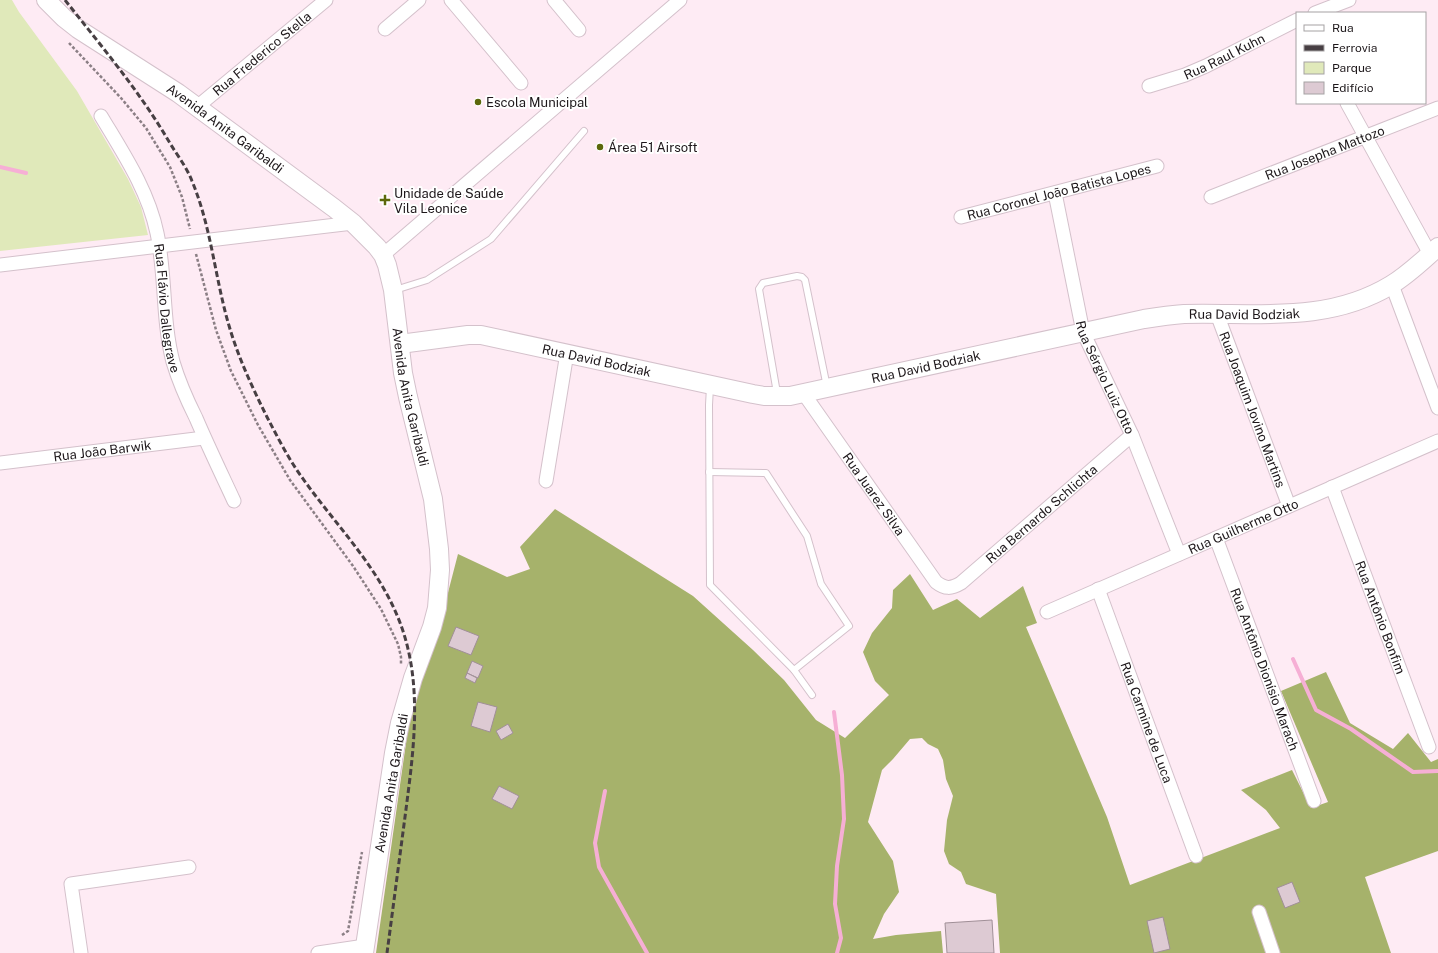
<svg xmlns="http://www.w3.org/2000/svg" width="1438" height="953" font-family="'Public Sans',sans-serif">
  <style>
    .green { fill: #e0e9ba }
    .forest { fill: #a6b26b }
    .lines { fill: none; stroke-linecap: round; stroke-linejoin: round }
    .stream { stroke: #f6afd5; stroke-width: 4 }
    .building { fill: #ddcad3; stroke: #a08f97 }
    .lane-casing { stroke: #d4c1cb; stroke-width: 8 }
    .street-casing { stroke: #d4c1cb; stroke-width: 15 }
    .secondary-casing { stroke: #d4c1cb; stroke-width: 20 }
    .path { stroke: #8b7f85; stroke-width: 2.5; stroke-dasharray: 3 2; stroke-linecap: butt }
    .lane { stroke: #fff; stroke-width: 6 }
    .street { stroke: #fff; stroke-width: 13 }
    .secondary { stroke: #fff; stroke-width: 18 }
    .rail { stroke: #473f43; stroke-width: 3; stroke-dasharray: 6 3; stroke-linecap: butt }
    .poi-dot { fill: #5c670b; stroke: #fff; stroke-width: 1.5 }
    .labels { text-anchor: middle; stroke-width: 4; stroke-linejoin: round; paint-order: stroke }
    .street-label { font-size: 13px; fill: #1d171a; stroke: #fff }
    .poi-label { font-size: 13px; fill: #1d171a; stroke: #fff; text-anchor: start }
  </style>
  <rect width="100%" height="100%" fill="#feebf4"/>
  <path class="green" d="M0 0H12L19 12 77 91 128 179 141 207 148 235 0 251Z"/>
  <path class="forest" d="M555 509 693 596 753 650 784 680 816 720 845 738 889 695 875 681 863 652 872 633 892 608 893 590 910 574 933 610 957 599 980 618 1023 586 1037 623 1026 627 1107 817 1130 885 1280 828 1266 810 1241 790 1292 770 1311 808 1328 802 1281 691 1326 672 1350 723 1393 749 1408 733 1431 762 1438 759V851L1365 877 1391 953H1000L996 894 966 884 961 872 949 864 944 851 947 820 953 796 946 779 943 760 938 749 928 744 922 738 910 739 893 759 882 770 868 822 893 861 899 892 884 914 873 939 896 935 941 931 943 953H376L409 722 417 690 444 608 458 554 507 577 530 569 520 547Z"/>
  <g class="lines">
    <g class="stream">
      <path d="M0 167 26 173"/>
      <path d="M1293 659 1316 710 1351 729 1413 772 1438 771"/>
      <path d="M834 712 842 775 844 819 837 866 835 904 841 938 837 953"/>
      <path d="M605 791 595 843 599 867 647 953"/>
    </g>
  </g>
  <g class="building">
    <path d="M456 627 479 636 471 655 448 646Z"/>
    <path d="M472 661 483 666 478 678 467 673Z"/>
    <path d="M467 673 477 678 475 683 465 678Z"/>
    <path d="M478 702 497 707 490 732 471 726Z"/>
    <path d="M508 724 513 733 501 740 496 731Z"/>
    <path d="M499 786 519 796 512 809 492 799Z"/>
    <path d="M1292 882 1300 902 1285 908 1277 888Z"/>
    <path d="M1163 917 1170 949 1154 953 1147 921Z"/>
    <path d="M992 920 994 953H947L945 923Z"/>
  </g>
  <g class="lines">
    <g class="lane-casing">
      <g id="lane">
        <path d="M395 290 427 280 491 239 584 131"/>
        <path d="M710 387 709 405 710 585 794 670 812 695"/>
        <path d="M777 393 759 289 763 283 797 276 802 277 805 280 827 387"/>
        <path d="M709 472 766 473 807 536 821 584 849 626 794 670"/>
      </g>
    </g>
    <g class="street-casing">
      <g id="street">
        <path d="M451 0 521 83"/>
        <path d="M554 0 579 30"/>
        <path d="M1315 13 1349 0"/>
        <path d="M385 29 419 0"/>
        <path id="s1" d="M1149 86 1185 75 1206 66 1297 20"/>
        <path d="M1347 103 1430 254"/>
        <path id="s2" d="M197 107 326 0"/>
        <path id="s3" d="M101 116C123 153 148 190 157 233 166 275 162 320 173 362 179 382 187 400 196 418 208 446 221 473 234 501"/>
        <path id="s4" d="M1055 193 1083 332 1132 435 1179 554"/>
        <path id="s5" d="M1211 197 1438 108"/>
        <path id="s6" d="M961 217 1157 166"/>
        <path d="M383 255 680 0"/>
        <path d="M0 265 353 223"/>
        <path d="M1392 285 1438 408"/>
        <path id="s7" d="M1217 314 1289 506"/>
        <path id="s8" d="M804 394 936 582C945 589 951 589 961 583L1132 435"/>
        <path id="s9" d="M0 463 204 438"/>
        <path d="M546 481 567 353"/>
        <path id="s10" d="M1332 487 1429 747"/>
        <path id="s11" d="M1216 538 1314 801"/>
        <path id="s12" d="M1098 589 1196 856"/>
        <path id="s13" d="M1047 612 1438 441"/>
        <path d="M1259 912 1273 953"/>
        <path d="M81 953 71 884 189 867"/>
        <path d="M318 953 365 946"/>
      </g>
    </g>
    <g class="secondary-casing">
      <g id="secondary">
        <path id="s14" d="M46 0 64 18 78 29 178 93 334 208 353 223 377 247 383 255 387 265 393 290 403 373 408 397 433 499 439 549 440 570 437 608 432 627 413 678 400 723 394 753 364 953"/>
        <path id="s15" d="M400 344 468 335H481L753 394 764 396H790L1144 319C1157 317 1171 315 1184 314 1255 312 1327 324 1391 285 1408 275 1423 260 1438 247"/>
      </g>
    </g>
    <g class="path">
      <path d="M69 43 121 98 146 128 170 167 182 197 190 229"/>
      <path d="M196 254 216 330 231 371 258 425 290 480 353 566 381 609 398 644 401 657V665"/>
      <path d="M342 935 348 931 362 852"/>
    </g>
    <use href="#lane" class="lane"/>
    <use href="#street" class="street"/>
    <use href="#secondary" class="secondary"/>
    <path class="rail" d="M65 0C102 47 141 93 171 145 178 156 187 168 192 181 212 229 215 280 230 329 239 359 253 389 267 417 277 436 288 458 301 476 341 533 392 579 408 649 421 704 412 762 405 817 399 862 393 908 387 953"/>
  </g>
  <g class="poi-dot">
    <circle cx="478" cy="102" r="4"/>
    <circle cx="600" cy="147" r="4"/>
    <path d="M383 194h4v4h4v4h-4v4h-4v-4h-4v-4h4z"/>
  </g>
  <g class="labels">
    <g class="street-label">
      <text dy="5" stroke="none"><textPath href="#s2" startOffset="84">Rua Frederico Stella</textPath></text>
      <text dy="5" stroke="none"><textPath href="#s1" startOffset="81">Rua Raul Kuhn</textPath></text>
      <text dy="5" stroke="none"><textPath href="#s14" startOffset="221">Avenida Anita Garibaldi</textPath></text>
      <text dy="5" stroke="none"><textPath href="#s5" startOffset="122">Rua Josepha Mattozo</textPath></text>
      <text dy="5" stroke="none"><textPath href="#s6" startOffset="101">Rua Coronel João Batista Lopes</textPath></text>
      <text dy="5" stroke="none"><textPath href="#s3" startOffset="206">Rua Flávio Dallegrave</textPath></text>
      <text dy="5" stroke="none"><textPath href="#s15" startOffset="860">Rua David Bodziak</textPath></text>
      <text dy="5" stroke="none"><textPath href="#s15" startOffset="200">Rua David Bodziak</textPath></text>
      <text dy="5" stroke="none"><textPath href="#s15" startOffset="536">Rua David Bodziak</textPath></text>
      <text dy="5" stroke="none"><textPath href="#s4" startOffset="192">Rua Sérgio Luiz Otto</textPath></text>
      <text dy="5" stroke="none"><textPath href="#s14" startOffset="569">Avenida Anita Garibaldi</textPath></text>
      <text dy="5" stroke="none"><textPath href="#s7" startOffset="102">Rua Joaquim Jovino Martins</textPath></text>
      <text dy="5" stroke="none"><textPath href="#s9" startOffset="103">Rua João Barwik</textPath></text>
      <text dy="5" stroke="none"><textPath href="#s8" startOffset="122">Rua Juarez Silva</textPath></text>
      <text dy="5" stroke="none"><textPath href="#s8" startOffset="363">Rua Bernardo Schlichta</textPath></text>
      <text dy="5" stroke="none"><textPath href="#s13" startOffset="214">Rua Guilherme Otto</textPath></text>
      <text dy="5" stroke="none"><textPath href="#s10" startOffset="139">Rua Antônio Bonfim</textPath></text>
      <text dy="5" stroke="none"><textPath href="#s11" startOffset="140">Rua Antônio Dionísio Marach</textPath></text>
      <text dy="5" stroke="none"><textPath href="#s12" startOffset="142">Rua Carmine de Luca</textPath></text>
      <text transform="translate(391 783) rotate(-80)" y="5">Avenida Anita Garibaldi</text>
    </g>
    <g class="poi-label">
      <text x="486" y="107">Escola Municipal</text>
      <text x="608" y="152">Área 51 Airsoft</text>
      <text x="394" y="198">Unidade de Saúde<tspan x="394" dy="15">Vila Leonice</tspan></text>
    </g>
  </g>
  <rect x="1296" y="12" width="130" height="92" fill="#ffffff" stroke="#a5a2a3"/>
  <rect x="1304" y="25" width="20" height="6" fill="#ffffff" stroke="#a5a2a3"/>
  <text x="1332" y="32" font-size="12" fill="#1d171a">Rua</text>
  <rect x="1304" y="45" width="20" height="6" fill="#473f43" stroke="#a5a2a3"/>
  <text x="1332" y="52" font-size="12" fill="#1d171a">Ferrovia</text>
  <rect x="1304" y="62" width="20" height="12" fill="#e0e9ba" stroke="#a5a2a3"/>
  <text x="1332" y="72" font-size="12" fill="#1d171a">Parque</text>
  <rect x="1304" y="82" width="20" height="12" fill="#ddcad3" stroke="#a5a2a3"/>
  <text x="1332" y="92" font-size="12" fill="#1d171a">Edifício</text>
</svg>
